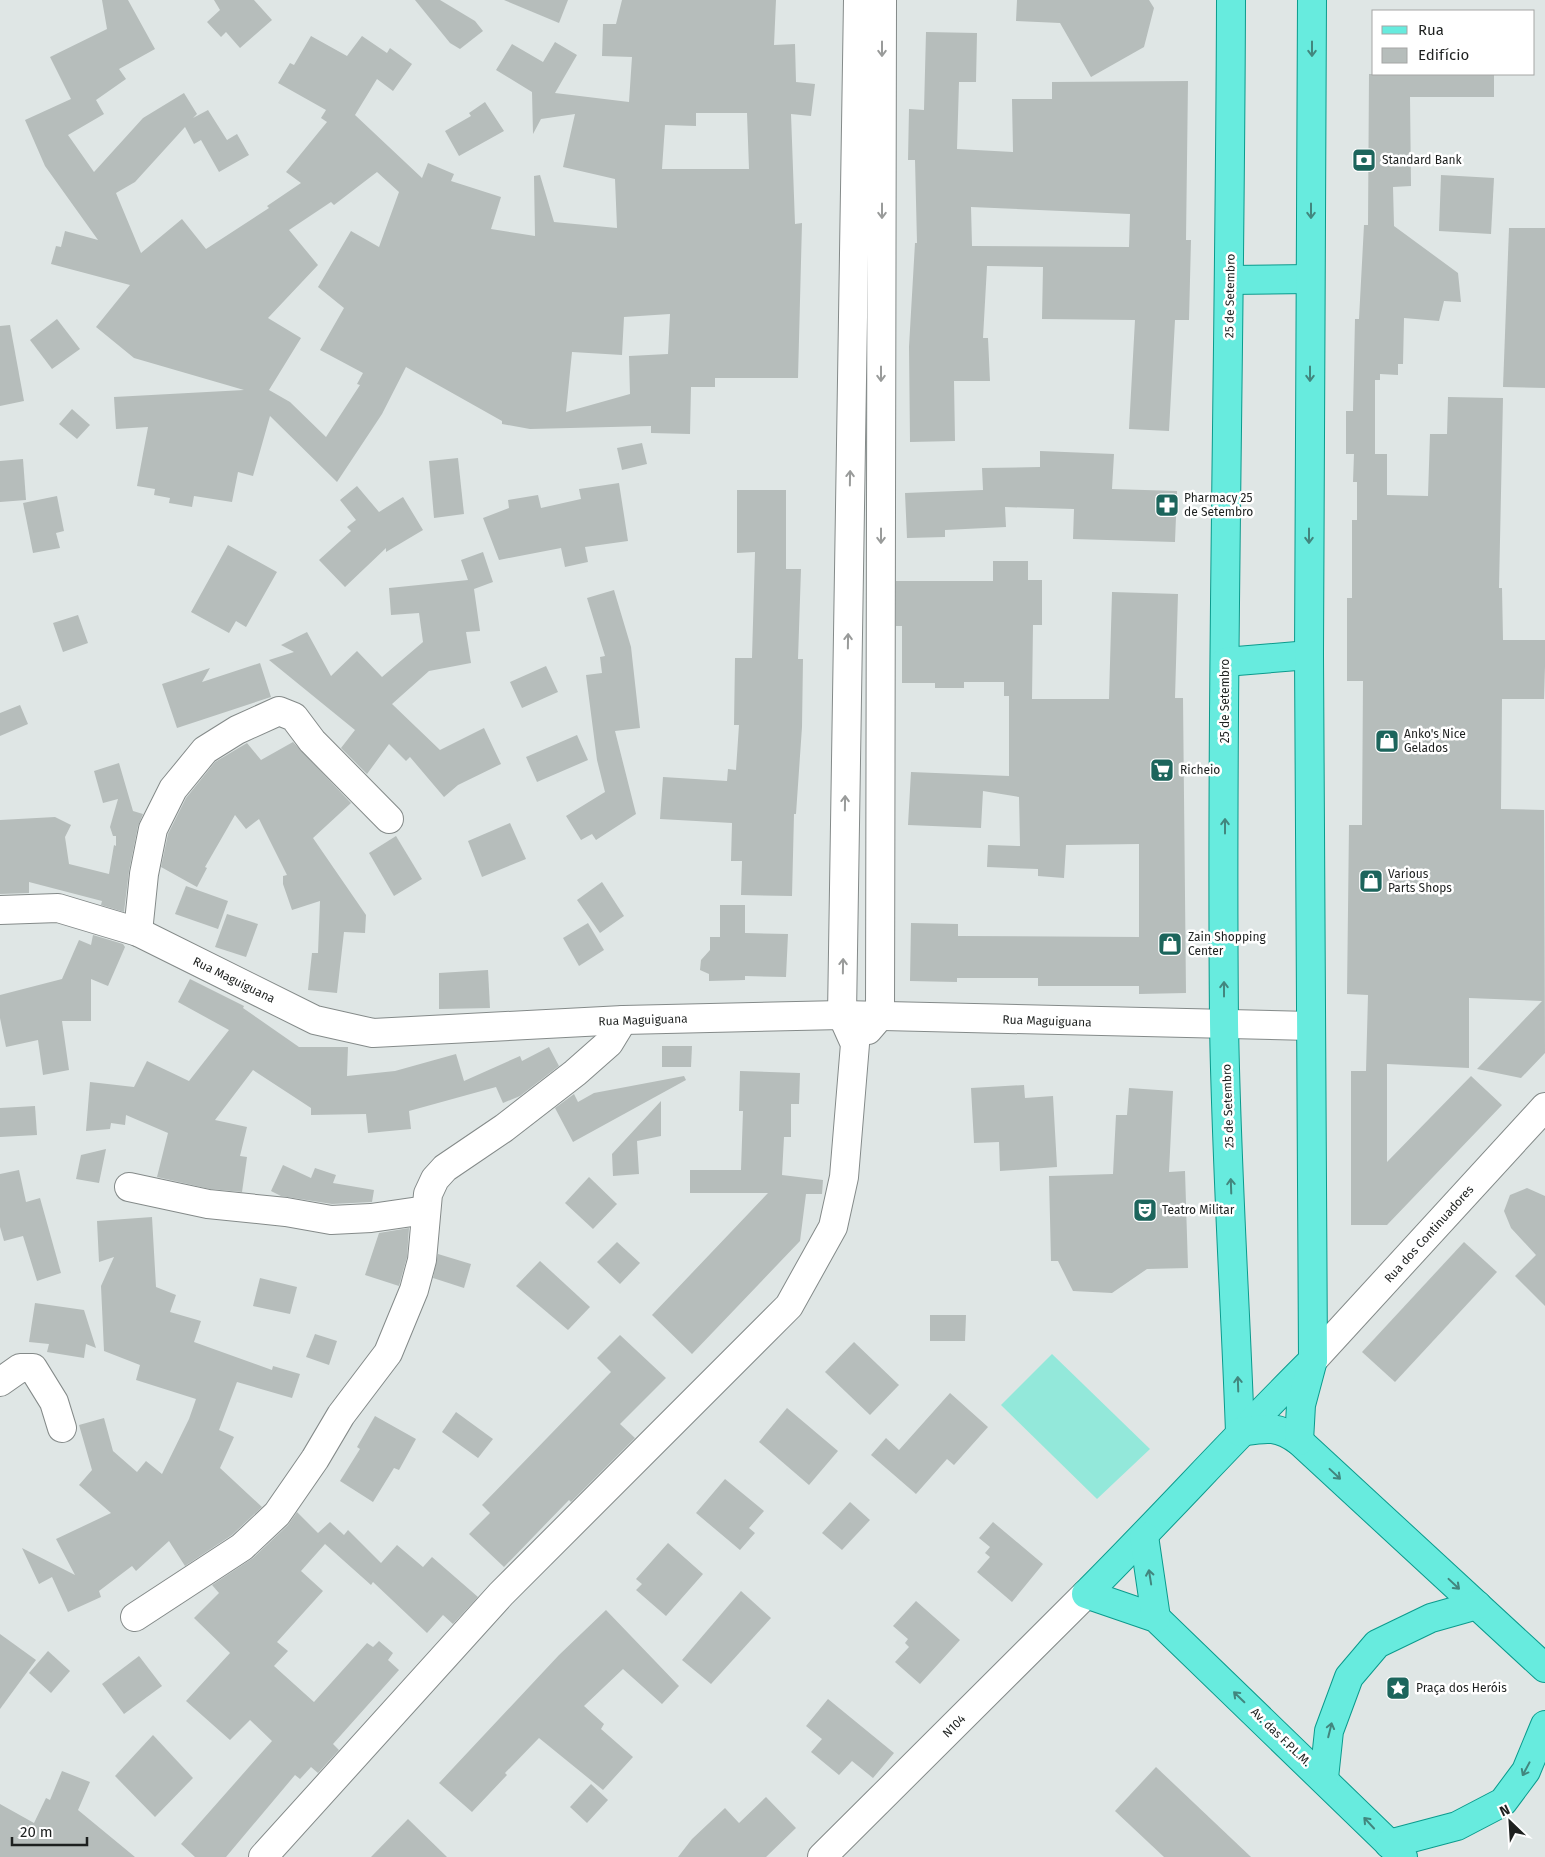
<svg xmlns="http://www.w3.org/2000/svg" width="1545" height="1857" font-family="'Fira Sans',sans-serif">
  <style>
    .garden { fill: #93e8da }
    .building { fill: #b6bdbb; fill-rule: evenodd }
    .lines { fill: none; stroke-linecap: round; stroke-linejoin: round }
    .minor-casing { stroke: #848a89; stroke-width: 30 }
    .tertiary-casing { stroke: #848a89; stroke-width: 30 }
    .primary-casing { stroke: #0b9b8d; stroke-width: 30 }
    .minor { stroke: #fff; stroke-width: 28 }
    .tertiary { stroke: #fff; stroke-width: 28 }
    .primary { stroke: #67ebde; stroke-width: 28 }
    .oneway { stroke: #999b9a }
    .oneway2 { stroke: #42867e }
    .labels { text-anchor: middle; stroke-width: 5; stroke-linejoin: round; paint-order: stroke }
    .poi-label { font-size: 12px; fill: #1d201f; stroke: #fff; text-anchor: start }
    .street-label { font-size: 12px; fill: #1d201f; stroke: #fff }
  </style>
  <rect width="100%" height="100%" fill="#dfe6e5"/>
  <path class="garden" d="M1052 1354 1150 1449 1097 1499 1001 1405Z"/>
  <g class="building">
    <path d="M102 0H128L155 49 119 69 126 79 96 100 104 114 68 135 94 172 143 118 184 93 197 114 193 118 208 110 227 140 237 134 249 155 219 172 201 140 194 144 185 127 135 182 116 193 141 253 182 219 206 249 269 208 267 206 301 183 286 172 327 122 321 118 326 110 278 83 290 63 294 65 311 36 347 56 362 36 387 53 390 48 412 64 393 91 377 79 355 115 422 178 428 163 454 174 451 181 501 197 491 229 535 236 534 176 540 175 554 222 617 228 615 179 563 167 575 114 541 119 533 134 532 92 496 70 512 44 543 62 555 42 577 55 555 93 629 102 632 57 602 56 603 24H616L622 0H776L774 45 795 44 796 82 815 84 811 116 791 114 795 224 802 223 798 378H715V387H691L690 434 651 433V426L530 429 502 424V421L406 367 382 414 337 482 270 416 253 476 238 472 232 502 194 496 192 507 169 503 170 498 154 495 155 489 137 486 148 427 116 429 114 397 244 390 134 358 96 327 130 285 51 264 56 246 61 247 65 231 98 240 45 166 25 120 71 99 50 57 107 29ZM696 113H747L749 169H662L665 125 696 126ZM377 172 399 192 379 247 351 231 318 287 344 308 320 350 363 373 357 384 360 385 326 437 290 402 269 390 301 338 268 318 318 265 289 230 331 202 334 205ZM670 314 668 354 629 356 630 394 566 412 572 352 622 355 624 317Z"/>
    <path d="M214 0H254L272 20 240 48 226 32 221 37 207 22 220 10Z"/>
    <path d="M415 0H440L475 21 483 31 460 49 450 43Z"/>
    <path d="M504 0H568L559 23Z"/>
    <path d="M1017 0H1149L1154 8 1144 47 1091 77 1060 23 1016 21Z"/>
    <path d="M926 32 977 33 976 82H959L957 149 1013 152 1012 99H1052V82L1188 81 1186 240H1191L1189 320H1175L1169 431 1129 429 1135 320 1042 319 1043 267 987 266 983 338H988L990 381H954L955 441 910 442 909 347 915 243H917L915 160H908L909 109 924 110ZM971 207 1130 214 1129 247 972 246Z"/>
    <path d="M1369 74H1494V97H1410L1411 186 1393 187 1394 226 1458 273 1461 302 1444 301 1439 321 1404 318 1403 364H1398V375L1380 374V380H1375V454H1387V495L1428 496 1430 434H1447L1448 397 1503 398 1499 588H1502L1503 640H1545V666L1544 699H1502L1501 809 1544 810 1545 1053 1521 1078 1477 1069 1542 1001 1469 998V1068L1387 1064V1162L1471 1076 1502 1105 1387 1225H1351V1071H1366L1368 995 1347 994 1349 825H1362L1363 681H1347V598H1352V520H1357V482H1353L1354 454H1346V411H1353L1355 319H1359L1364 225H1368Z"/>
    <path d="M485 102 504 131 459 156 445 131 471 116 469 113Z"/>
    <path d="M1441 175 1494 178 1491 234 1439 231Z"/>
    <path d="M1509 228H1545V388L1503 387Z"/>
    <path d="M57 319 80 349 52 369 30 340Z"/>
    <path d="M10 325 24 401 0 406V326Z"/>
    <path d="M72 409 90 425 77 439 59 424Z"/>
    <path d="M642 443 647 464 622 470 617 448Z"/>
    <path d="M1040 451 1114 454 1112 489 1177 491 1175 542 1073 539 1074 509 1005 507 1006 527 945 530V537L907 538 905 493 983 490 982 468 1040 467Z"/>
    <path d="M458 458 464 514 434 518 429 461Z"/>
    <path d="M23 459 26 500 0 502V461Z"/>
    <path d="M619 483 628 541 585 547 588 562 565 567 561 548 499 560 483 518 509 508 508 500 538 495 541 508 581 499 579 489Z"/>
    <path d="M357 486 379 512 403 497 423 530 386 552V548L345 587 319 560 351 531 347 527 356 520 340 500Z"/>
    <path d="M737 490H786V569H801L798 659H803L802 727 796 814H794L792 896 741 895 742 861H731L732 823 660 819 663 777 727 781 728 769 736 770 739 725H734L735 658H752L755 552 737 553Z"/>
    <path d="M57 496 64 531 56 533 60 548 33 553 23 503Z"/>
    <path d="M228 545 277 572 246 627 236 621 229 633 191 612Z"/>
    <path d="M483 552 493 582 474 589 480 631 466 632 471 663 429 671 392 704 440 750 484 728 501 764 458 785 444 797 410 757 406 761 389 744 367 774 341 748 355 730 269 660 294 652 281 645 307 632 331 676 357 651 382 677 423 642 419 613 391 615 389 588 468 580 461 560Z"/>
    <path d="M993 561H1028V580H1042V625H1033L1032 699H1109L1112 592 1178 594 1175 698H1183L1186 993 1139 994V986H1038V978H957V982L910 981 911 923 958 924V936L1139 937V844L1066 845 1064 878 1038 876V869L987 867 988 845 1020 846 1019 797 983 791 981 828 908 825 911 772 1009 776V696H1004V682H964V688H935V683H902V626H896V581H993Z"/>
    <path d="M614 590 631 647 640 728 615 731 636 814 596 840 592 834 581 840 566 816 605 792 597 760 586 675 602 673 600 657 605 656 587 598Z"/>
    <path d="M78 615 88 643 63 652 53 623Z"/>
    <path d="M260 663 271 697 177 728 162 684 210 668 202 682Z"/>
    <path d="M546 666 558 692 522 708 510 682Z"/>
    <path d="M20 705 28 724 0 736V713Z"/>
    <path d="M577 735 588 760 537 782 526 757Z"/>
    <path d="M293 742 351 803 313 838 366 915 365 933 344 932 337 993 308 990 312 953H318L320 901 292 910 283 884V876L287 875 259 819 246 829 235 815 205 867 207 868 197 887 161 867 168 834 186 798 215 762 247 743 261 760Z"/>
    <path d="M119 763 133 811 143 814 138 826 129 871 124 912 101 905 102 901 29 882V893L0 894V820L55 817 71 825 65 837 69 864 109 874 114 845 116 846V836H113L110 827 118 799 103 803 94 771Z"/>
    <path d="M510 823 526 859 482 877 468 841Z"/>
    <path d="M396 836 422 879 394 896 369 853Z"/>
    <path d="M602 882 624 916 600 933 577 900Z"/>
    <path d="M186 886 228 901 218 929 175 914Z"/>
    <path d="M720 905H745V933L788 934 786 977 745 976V980L709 981V974L700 970 701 960 710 950V937H720Z"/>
    <path d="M227 914 258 924 246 957 215 947Z"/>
    <path d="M588 923 604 950 579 966 563 938Z"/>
    <path d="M93 935 123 944 125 947 108 986 91 979V1021H62L69 1070 43 1075 38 1040 6 1047 0 1018V995L62 979 79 940 91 945Z"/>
    <path d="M488 970 490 1008 439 1009V973Z"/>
    <path d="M190 979 244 1006 243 1008 299 1047H348L347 1076 395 1071 456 1054 464 1081 520 1056 522 1061 549 1047 559 1066 520 1096 503 1103 496 1087 409 1111 411 1129 368 1133 366 1114 311 1115V1108L253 1070 215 1120 247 1127 240 1156 247 1157 242 1192 210 1189 157 1177 168 1133 126 1115 125 1125 111 1123 110 1129 86 1131 90 1082 134 1087 147 1061 189 1081 229 1030 178 1002Z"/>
    <path d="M662 1046H692L691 1067H662Z"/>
    <path d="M740 1071 800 1073 799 1104H791V1137H784L782 1175 823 1180 822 1194H806L800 1241 692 1354 652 1315 768 1193H690V1170H741L743 1111H739Z"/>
    <path d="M684 1076 686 1080 573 1142 555 1108 574 1094 578 1102 594 1093Z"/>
    <path d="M1024 1085 1025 1098 1053 1096 1057 1167 1000 1171 999 1142 974 1143 971 1088Z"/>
    <path d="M1129 1088 1173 1091 1169 1172 1185 1171 1188 1268 1147 1269 1112 1293 1073 1291 1058 1261H1051L1049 1176 1113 1174 1116 1115H1127Z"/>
    <path d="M661 1101V1136L637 1141 639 1174 613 1176 612 1154Z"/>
    <path d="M35 1106 37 1135 0 1137V1108Z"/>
    <path d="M106 1149 99 1183 76 1179 81 1155Z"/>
    <path d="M283 1165 311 1178 315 1168 336 1175 333 1183 374 1190 372 1202 332 1204 281 1196 271 1191Z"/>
    <path d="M19 1170 26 1202 40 1198 61 1273 37 1281 23 1236 4 1241 0 1227V1174Z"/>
    <path d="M589 1177 617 1204 593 1229 565 1203Z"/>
    <path d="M1527 1188 1545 1196V1306L1515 1276 1536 1255 1511 1228 1504 1211 1510 1195Z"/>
    <path d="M152 1217 156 1287 176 1295 170 1312 201 1321 194 1342 272 1370 273 1366 300 1374 292 1398 237 1382 219 1430 234 1437 220 1468 262 1507 232 1535 185 1566 169 1541 136 1571 132 1566 99 1591 101 1597 68 1612 52 1577 39 1584 22 1548 75 1575 56 1539 111 1513 79 1485 92 1470 79 1425 104 1418 113 1451 137 1472 146 1461 162 1474 189 1419 196 1399 136 1380 140 1365 104 1351 101 1286 114 1257 99 1262 97 1221Z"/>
    <path d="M409 1228 407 1257 399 1286 365 1275 379 1233Z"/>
    <path d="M617 1242 640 1263 620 1284 597 1262Z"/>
    <path d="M1464 1242 1497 1272 1395 1382 1362 1352Z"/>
    <path d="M438 1254 471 1264 464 1288 433 1278Z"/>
    <path d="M540 1261 590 1307 568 1330 516 1286Z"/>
    <path d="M260 1278 297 1287 290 1314 253 1306Z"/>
    <path d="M35 1303 84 1310 96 1348 86 1344 84 1358 47 1352 49 1344 29 1342Z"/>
    <path d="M930 1315H966L965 1341H930Z"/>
    <path d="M315 1334 337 1341 329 1365 306 1357Z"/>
    <path d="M620 1335 666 1378 620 1424 635 1438 571 1502 569 1500 504 1567 469 1534 490 1513 482 1505 611 1372 597 1358Z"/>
    <path d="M854 1342 899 1385 870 1415 825 1372Z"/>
    <path d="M950 1393 988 1427 954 1465 947 1459 916 1494 871 1455 886 1438 899 1450Z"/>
    <path d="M787 1408 838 1451 809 1485 759 1442Z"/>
    <path d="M456 1412 493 1439 478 1458 442 1432Z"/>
    <path d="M375 1416 416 1439 399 1470 394 1468 373 1502 340 1481 360 1449 357 1447Z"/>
    <path d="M725 1479 764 1511 749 1528 755 1533 740 1550 696 1513Z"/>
    <path d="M850 1502 870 1520 842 1550 822 1533Z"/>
    <path d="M297 1512 318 1533 330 1522 344 1535 348 1530 381 1563 397 1545 423 1567 432 1557 478 1597 453 1624 443 1615 427 1633 373 1582 371 1585 325 1544 301 1571 323 1591 277 1642 288 1651 274 1666 314 1702 367 1643 373 1647 379 1641 393 1653 388 1660 399 1670 333 1744 339 1750 318 1773 311 1767 300 1779 295 1775 226 1857H195L181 1844 272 1741 250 1720 230 1740 186 1701 230 1653 194 1618 219 1593 212 1585 253 1558 288 1525Z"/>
    <path d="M993 1522 1043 1564 1012 1602 977 1572 990 1557 985 1553 990 1547 979 1538Z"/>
    <path d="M668 1543 703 1574 666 1616 636 1590 642 1584 636 1579Z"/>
    <path d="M741 1591 771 1618 711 1684 682 1660Z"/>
    <path d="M916 1601 960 1640 920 1684 895 1662 909 1647 905 1643 908 1639 893 1626Z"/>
    <path d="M606 1610 679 1686 662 1704 623 1669 584 1706 604 1724 601 1729 633 1757 603 1790 539 1738 505 1773 507 1775 472 1812 439 1783 559 1655Z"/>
    <path d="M0 1634 36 1660 0 1709Z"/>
    <path d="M48 1651 70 1671 51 1693 29 1673Z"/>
    <path d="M139 1656 162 1686 124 1714 102 1684Z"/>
    <path d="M828 1699 894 1753 873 1778 852 1761 839 1775 811 1752 822 1739 806 1726Z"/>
    <path d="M153 1735 193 1778 155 1817 115 1776Z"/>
    <path d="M1156 1767 1251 1857H1164L1115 1811Z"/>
    <path d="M62 1771 90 1782 78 1810 135 1857H0V1804L34 1823 46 1798 50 1800Z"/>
    <path d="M591 1784 608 1800 587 1823 570 1807Z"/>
    <path d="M766 1797 796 1828 766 1857H678L692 1839 725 1808 739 1823Z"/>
    <path d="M408 1819 447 1857H371Z"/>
  </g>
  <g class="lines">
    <g class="minor-casing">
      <g id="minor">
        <path d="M0 910 58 908 138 932 315 1020 373 1033 623 1020 842 1015 1311 1026"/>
        <path d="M138 932 144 874 153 829 173 789 205 750 237 730 279 711 294 717 312 741 389 819"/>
        <path d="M868 1030 880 1016 882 0"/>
        <path d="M129 1187 208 1204 286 1212 331 1220 371 1218 426 1210"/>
        <path d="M0 1382 20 1368H33L54 1402 62 1428"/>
        <path d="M135 1617 242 1547 277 1514 315 1459 341 1415 388 1353 414 1290 422 1260 428 1194 435 1179 445 1168 504 1128 575 1073 609 1043 623 1020"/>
        <path d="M263 1857 501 1594 789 1306 833 1227 844 1177 855 1044 842 1015 858 0"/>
      </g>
    </g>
    <g class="tertiary-casing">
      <g id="tertiary">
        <path d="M1313 1360 1545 1107"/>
        <path d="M822 1857 1086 1594"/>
      </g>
    </g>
    <g class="primary-casing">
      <g id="primary">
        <path d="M1231 0C1230 341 1221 681 1224 1022 1226 1159 1235 1296 1240 1432"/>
        <path d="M1230 280 1310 279"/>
        <path d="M1225 662 1309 655"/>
        <path d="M1313 1360C1235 1437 1163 1517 1086 1594L1156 1618 1403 1857"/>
        <path d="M1240 1432C1266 1428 1277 1425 1299 1441L1545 1668"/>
        <path d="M1299 1441 1301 1405 1313 1360 1309 655 1312 0"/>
        <path d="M1144 1536 1156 1618"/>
        <path d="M1324 1778 1329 1731 1349 1677 1377 1644 1431 1618 1477 1605"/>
        <path d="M1389 1844 1457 1826 1503 1802 1526 1771 1545 1725"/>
      </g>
    </g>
    <use href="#minor" class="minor"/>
    <use href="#tertiary" class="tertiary"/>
    <use href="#primary" class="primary"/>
  </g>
  <defs><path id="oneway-shaft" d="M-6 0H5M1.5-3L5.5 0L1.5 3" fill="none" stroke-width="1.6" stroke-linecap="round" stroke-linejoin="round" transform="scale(1.25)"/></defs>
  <g class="oneway">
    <use href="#oneway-shaft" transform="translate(882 49) rotate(90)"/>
    <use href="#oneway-shaft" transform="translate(882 211) rotate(90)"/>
    <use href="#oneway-shaft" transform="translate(881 374) rotate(90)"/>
    <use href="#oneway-shaft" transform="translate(850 478) rotate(-89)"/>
    <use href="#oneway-shaft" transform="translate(881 536) rotate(90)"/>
    <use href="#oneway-shaft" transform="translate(848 641) rotate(-89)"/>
    <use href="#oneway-shaft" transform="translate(845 803) rotate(-89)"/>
    <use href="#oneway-shaft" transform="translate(843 966) rotate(-89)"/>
  </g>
  <g class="oneway2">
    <use href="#oneway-shaft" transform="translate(1312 49) rotate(90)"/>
    <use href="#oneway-shaft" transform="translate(1311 211) rotate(90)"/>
    <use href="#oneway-shaft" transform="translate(1310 374) rotate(90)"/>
    <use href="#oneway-shaft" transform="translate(1309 536) rotate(90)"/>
    <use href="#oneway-shaft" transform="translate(1225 826) rotate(-90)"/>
    <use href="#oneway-shaft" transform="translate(1224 989) rotate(-90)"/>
    <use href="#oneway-shaft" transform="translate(1231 1186) rotate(-92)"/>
    <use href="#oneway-shaft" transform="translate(1238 1384) rotate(-92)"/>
    <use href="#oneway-shaft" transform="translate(1335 1474) rotate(43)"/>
    <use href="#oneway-shaft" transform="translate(1150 1577) rotate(-99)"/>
    <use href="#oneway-shaft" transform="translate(1454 1584) rotate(43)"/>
    <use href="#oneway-shaft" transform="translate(1239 1697) rotate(-136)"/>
    <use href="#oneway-shaft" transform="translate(1330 1730) rotate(-76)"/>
    <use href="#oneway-shaft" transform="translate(1526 1769) rotate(118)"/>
    <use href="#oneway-shaft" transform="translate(1369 1823) rotate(-133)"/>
  </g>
  <defs>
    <g id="bank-square" transform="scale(1.25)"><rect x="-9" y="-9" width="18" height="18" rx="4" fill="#1c655c" stroke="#fff"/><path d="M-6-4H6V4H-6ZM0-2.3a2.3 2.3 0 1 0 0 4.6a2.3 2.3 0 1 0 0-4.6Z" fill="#fff"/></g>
    <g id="pharmacy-square" transform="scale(1.25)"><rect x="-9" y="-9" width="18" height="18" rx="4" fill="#1c655c" stroke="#fff"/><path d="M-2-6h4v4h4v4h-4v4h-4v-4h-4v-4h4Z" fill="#fff"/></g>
    <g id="shop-square" transform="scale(1.25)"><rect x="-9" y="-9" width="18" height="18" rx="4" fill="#1c655c" stroke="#fff"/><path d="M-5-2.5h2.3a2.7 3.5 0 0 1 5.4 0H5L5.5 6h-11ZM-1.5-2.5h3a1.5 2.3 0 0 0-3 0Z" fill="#fff"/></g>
    <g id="supermarket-square" transform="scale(1.25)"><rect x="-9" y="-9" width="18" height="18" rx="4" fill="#1c655c" stroke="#fff"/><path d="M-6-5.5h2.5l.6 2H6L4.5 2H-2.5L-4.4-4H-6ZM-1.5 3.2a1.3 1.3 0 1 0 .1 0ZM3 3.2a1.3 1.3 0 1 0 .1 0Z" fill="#fff"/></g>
    <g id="theatre-square" transform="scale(1.25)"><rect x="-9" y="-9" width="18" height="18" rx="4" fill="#1c655c" stroke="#fff"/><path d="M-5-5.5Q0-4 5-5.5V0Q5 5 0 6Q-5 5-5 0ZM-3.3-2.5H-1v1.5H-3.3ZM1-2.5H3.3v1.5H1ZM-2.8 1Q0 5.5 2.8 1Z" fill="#fff"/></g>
    <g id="sight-square" transform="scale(1.25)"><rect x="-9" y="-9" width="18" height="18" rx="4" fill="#1c655c" stroke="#fff"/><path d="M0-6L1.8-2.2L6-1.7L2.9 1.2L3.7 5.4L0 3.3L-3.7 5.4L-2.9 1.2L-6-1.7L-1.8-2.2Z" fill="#fff"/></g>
  </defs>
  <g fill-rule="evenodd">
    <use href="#bank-square" x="1364" y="160"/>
    <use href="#pharmacy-square" x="1167" y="505"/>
    <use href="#shop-square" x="1387" y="741"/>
    <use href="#supermarket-square" x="1162" y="770"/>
    <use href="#shop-square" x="1371" y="881"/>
    <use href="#shop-square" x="1170" y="944"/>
    <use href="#theatre-square" x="1145" y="1210"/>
    <use href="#sight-square" x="1398" y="1688"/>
  </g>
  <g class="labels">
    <g class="poi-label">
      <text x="1382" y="164">Standard Bank</text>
      <text x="1184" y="502">Pharmacy 25<tspan x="1184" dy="14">de Setembro</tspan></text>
      <text x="1404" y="738">Anko's Nice<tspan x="1404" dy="14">Gelados</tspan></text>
      <text x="1180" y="774">Richeio</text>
      <text x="1388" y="878">Various<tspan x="1388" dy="14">Parts Shops</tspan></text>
      <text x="1188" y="941">Zain Shopping<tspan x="1188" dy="14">Center</tspan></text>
      <text x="1162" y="1214">Teatro Militar</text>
      <text x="1416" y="1692">Praça dos Heróis</text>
    </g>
    <g class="street-label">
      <text transform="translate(1230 296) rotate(-89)" y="4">25 de Setembro</text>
      <text transform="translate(1225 701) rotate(-90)" y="4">25 de Setembro</text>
      <text transform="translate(234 980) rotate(26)" y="4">Rua Maguiguana</text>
      <text transform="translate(643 1020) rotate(-2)" y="4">Rua Maguiguana</text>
      <text transform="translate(1047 1021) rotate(2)" y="4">Rua Maguiguana</text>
      <text transform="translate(1228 1106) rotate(-92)" y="4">25 de Setembro</text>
      <text transform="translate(1429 1234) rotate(-48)" y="4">Rua dos Continuadores</text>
      <text transform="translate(954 1726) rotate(-45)" y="4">N104</text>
      <text transform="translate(1281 1737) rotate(44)" y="4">Av. das F.P.L.M.</text>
    </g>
  </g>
  <rect x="1372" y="10" width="162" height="65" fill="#ffffff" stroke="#a5a6a5"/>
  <rect x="1382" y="26" width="25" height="8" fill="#67ebde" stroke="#a5a6a5"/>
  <text x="1418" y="35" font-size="15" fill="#1d201f">Rua</text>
  <rect x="1382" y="48" width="25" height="15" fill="#b6bdbb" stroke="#a5a6a5"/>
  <text x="1418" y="60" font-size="15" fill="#1d201f">Edifício</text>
  <g transform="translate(1510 1822) rotate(335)" stroke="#ffffff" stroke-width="4" paint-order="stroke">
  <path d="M0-4L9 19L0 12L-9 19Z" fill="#1d201f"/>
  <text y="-8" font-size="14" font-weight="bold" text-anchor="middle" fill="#1d201f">N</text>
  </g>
  <path d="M12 1837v8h75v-8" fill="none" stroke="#1d201f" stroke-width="2.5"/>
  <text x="20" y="1837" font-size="15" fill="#1d201f" stroke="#ffffff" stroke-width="4" paint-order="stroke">20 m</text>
</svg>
